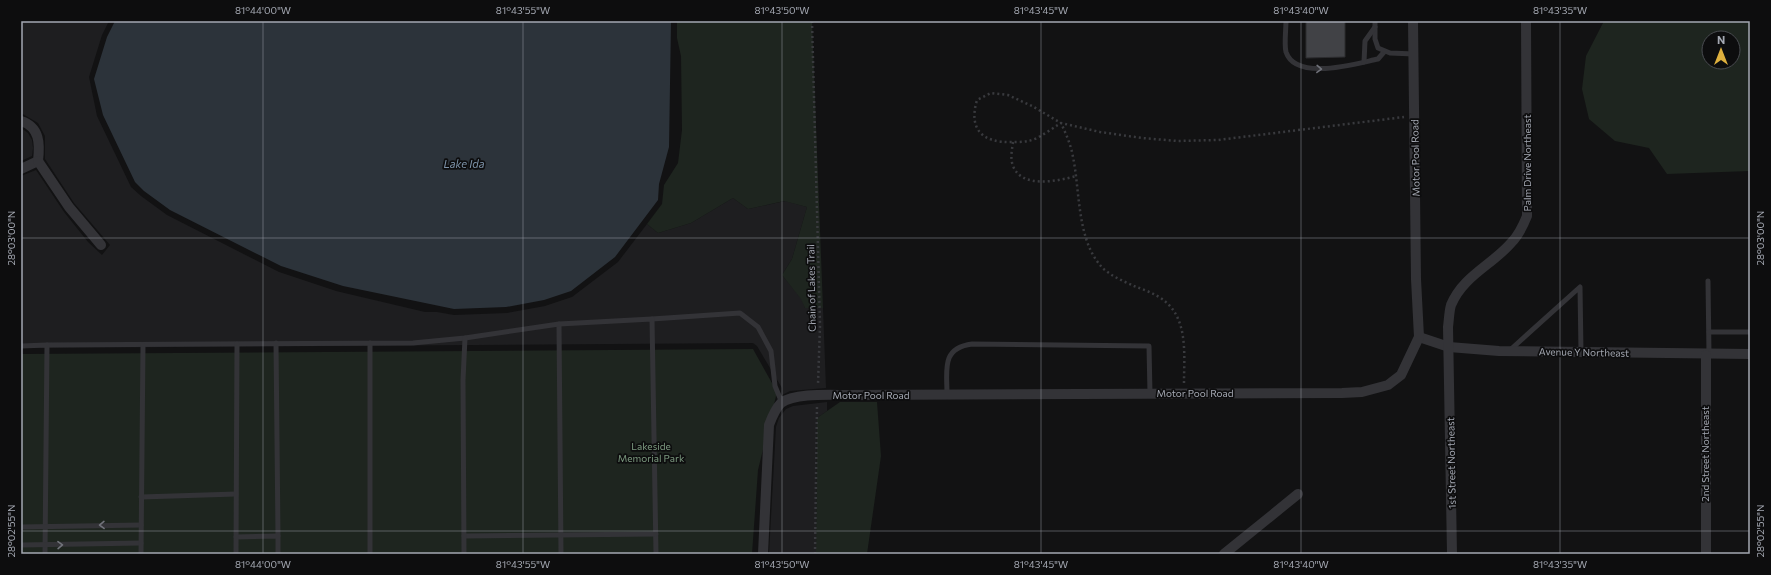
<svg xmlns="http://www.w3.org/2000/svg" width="1771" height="575" font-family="Commissioner,sans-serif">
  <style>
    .built { fill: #1e1e20 }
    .green { fill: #1e251f; fill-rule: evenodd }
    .water { fill: #2c333a }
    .building { fill: #414246; stroke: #2c2c2f }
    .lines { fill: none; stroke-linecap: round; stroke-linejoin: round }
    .path { stroke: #393a3e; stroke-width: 2.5; stroke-dasharray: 2 3; stroke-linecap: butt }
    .lane { stroke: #333337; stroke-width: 5 }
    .street { stroke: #333337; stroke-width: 10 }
    .oneway { stroke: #71737b }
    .ticks { fill: none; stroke: #a4a8b2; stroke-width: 1; stroke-opacity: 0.45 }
    .labels { text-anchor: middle; stroke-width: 3.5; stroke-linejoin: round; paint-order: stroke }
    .street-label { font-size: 10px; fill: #a4a8b2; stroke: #0d0d0e }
    .park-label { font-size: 10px; fill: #7d9b80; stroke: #0d0d0e }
    .water-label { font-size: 11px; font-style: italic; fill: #7e94aa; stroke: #0d0d0e }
    .neatline { fill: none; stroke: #a4a8b2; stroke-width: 1.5 }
    .ticks-label { font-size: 10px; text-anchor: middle; fill: #a4a8b2 }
  </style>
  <rect width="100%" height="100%" fill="#121213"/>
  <g class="built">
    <path d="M21 21H109L102 35 89 77 97 116 131 187 141 196 167 215 279 272 336 291 425 312H437L454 315 507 313 545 306 572 297 618 262 647 224 658 233 691 223 733 198 748 209 785 201 807 207 792 259 782 275 802 299 805 308H823L826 388 790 391 782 395V388L757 346 753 343 21 348V176L36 170 64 212 88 242 102 255 110 245 74 203 45 159V136L38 123 21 113Z"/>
    <path d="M21 128 28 133 32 140 33 148 32 156 21 161Z"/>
    <path d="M827 402V411L817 418 816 554H769L776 427 779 418 786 409 793 406Z"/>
  </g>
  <g class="green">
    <path d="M677 21H812L823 308H805L801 299 782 275 792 259 807 207 784 201 748 209 733 198 691 223 658 233 647 224 662 204 664 185 678 163 682 130 681 56 677 38Z"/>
    <path d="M1604 21H1750V171L1667 174 1649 148 1615 141 1589 119 1582 89 1586 56ZM1709 38H1733V62H1709Z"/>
    <path d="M753 349 777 392 758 470 752 554H21V354Z"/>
    <path d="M840 402H877L881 456 867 554H816L817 418Z"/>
  </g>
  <path class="water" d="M115 21H671L669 147 659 184 658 200 615 257 571 291 544 300 506 307 454 309 343 286 281 266 170 210 144 191 135 182 103 115 94 79 107 37Z"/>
  <path class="building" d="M1306 21H1345V57L1306 58Z"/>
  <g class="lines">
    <g class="path">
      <path d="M812 21 820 325 818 384"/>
      <path d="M1013 142C1012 150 1010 158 1013 166 1022 189 1058 181 1076 176"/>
      <path d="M1184 383C1184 353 1189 315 1159 297 1151 292 1142 289 1134 286 1123 281 1108 275 1100 265 1077 238 1080 191 1073 157 1071 145 1066 134 1061 123 1051 129 1039 139 1028 141 1023 142 1017 142 1012 142 983 143 968 130 977 100L991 93 1008 95 1032 106 1061 123 1100 132 1142 138 1178 141 1218 140 1404 117"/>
      <path d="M815 554 817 405"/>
    </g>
    <g class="lane">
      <path d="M1286 21C1286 29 1284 45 1286 52 1296 82 1358 63 1378 59L1384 52"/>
      <path d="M1375 21V39L1378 48 1390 53 1414 54"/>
      <path d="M1364 62 1365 41 1375 27"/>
      <path d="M1708 281 1709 354"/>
      <path d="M652 319 740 313 758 327 771 351 775 386 782 403"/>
      <path d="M559 324 561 554"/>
      <path d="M1709 332H1750"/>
      <path d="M276 343 278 536"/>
      <path d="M370 343V554"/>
      <path d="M47 345 413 343 465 338 559 324 652 319 656 554"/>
      <path d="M21 346 47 345 45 554"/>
      <path d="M1509 351 1580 287 1581 352"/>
      <path d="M947 394C947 370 941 348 972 344L1149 346 1150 394"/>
      <path d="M141 497 236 494"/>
      <path d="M21 527 141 525"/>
      <path d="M464 536 656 534"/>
      <path d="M236 537 278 536V554"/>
      <path d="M21 545 141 543"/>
      <path d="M141 554 143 345"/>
      <path d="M236 554 237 344"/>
      <path d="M464 554 463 380 465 338"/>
    </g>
    <g class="street">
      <path d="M21 121C40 127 40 144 38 161L21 169"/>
      <path d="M38 161 69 207 101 245"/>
      <path d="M1419 337 1449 347 1499 351 1750 354"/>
      <path d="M1706 355V554"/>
      <path d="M763 554 769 425C772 417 775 409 781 403 794 393 830 395 846 395L1342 393 1362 392 1388 385 1401 375 1419 337 1416 279 1413 21"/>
      <path d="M1224 554 1298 494"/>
      <path d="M1452 554 1448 327C1449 320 1449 312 1451 305 1463 276 1492 265 1511 243 1519 235 1523 226 1527 216L1526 21"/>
    </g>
  </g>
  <defs><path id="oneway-chevron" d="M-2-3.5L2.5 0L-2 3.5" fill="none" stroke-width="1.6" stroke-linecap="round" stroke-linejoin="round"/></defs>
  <g class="oneway">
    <use href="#oneway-chevron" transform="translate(1319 69) rotate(2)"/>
    <use href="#oneway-chevron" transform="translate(102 525) rotate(179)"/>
    <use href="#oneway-chevron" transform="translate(60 545) rotate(-1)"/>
  </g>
  <path class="ticks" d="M263 21V554M523 21V554M782 21V554M1041 21V554M1301 21V554M1560 21V554M21 238H1750M21 531H1750"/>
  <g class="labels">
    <g class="street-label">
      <text transform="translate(1415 158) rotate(-91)" y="4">Motor Pool Road</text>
      <text transform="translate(1527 163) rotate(-90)" y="4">Palm Drive Northeast</text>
      <text transform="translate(811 288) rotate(-91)" y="4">Chain of Lakes Trail</text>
      <text transform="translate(1584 352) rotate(1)" y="4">Avenue Y Northeast</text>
      <text x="1195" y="397">Motor Pool Road</text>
      <text x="871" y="399">Motor Pool Road</text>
      <text transform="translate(1705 454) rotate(-90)" y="4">2nd Street Northeast</text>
      <text transform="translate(1451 463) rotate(-91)" y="4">1st Street Northeast</text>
    </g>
    <g class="park-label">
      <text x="651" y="450">Lakeside<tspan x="651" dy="12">Memorial Park</tspan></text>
    </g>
    <g class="water-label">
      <text x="464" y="168">Lake Ida</text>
    </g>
  </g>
  <rect width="1771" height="575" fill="none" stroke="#0d0d0e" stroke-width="44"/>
  <g transform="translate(1721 50)"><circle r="19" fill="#0d0d0e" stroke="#494b50"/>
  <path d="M0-3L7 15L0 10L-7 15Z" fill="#deb03e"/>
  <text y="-6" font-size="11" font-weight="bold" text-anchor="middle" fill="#a4a8b2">N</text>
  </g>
  <rect x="22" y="22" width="1727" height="531" class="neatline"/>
  <g class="ticks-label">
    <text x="263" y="14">81°44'00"W</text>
    <text x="523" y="14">81°43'55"W</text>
    <text x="782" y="14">81°43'50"W</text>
    <text x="1041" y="14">81°43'45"W</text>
    <text x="1301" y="14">81°43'40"W</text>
    <text x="1560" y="14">81°43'35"W</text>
    <text transform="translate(11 238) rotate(-90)" y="4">28°03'00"N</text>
    <text transform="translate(1760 238) rotate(-90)" y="4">28°03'00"N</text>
    <text transform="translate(11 531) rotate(-90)" y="4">28°02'55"N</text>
    <text transform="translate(1760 531) rotate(-90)" y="4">28°02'55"N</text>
    <text x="263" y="568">81°44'00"W</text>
    <text x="523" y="568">81°43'55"W</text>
    <text x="782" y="568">81°43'50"W</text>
    <text x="1041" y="568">81°43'45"W</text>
    <text x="1301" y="568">81°43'40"W</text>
    <text x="1560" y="568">81°43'35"W</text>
  </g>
</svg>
